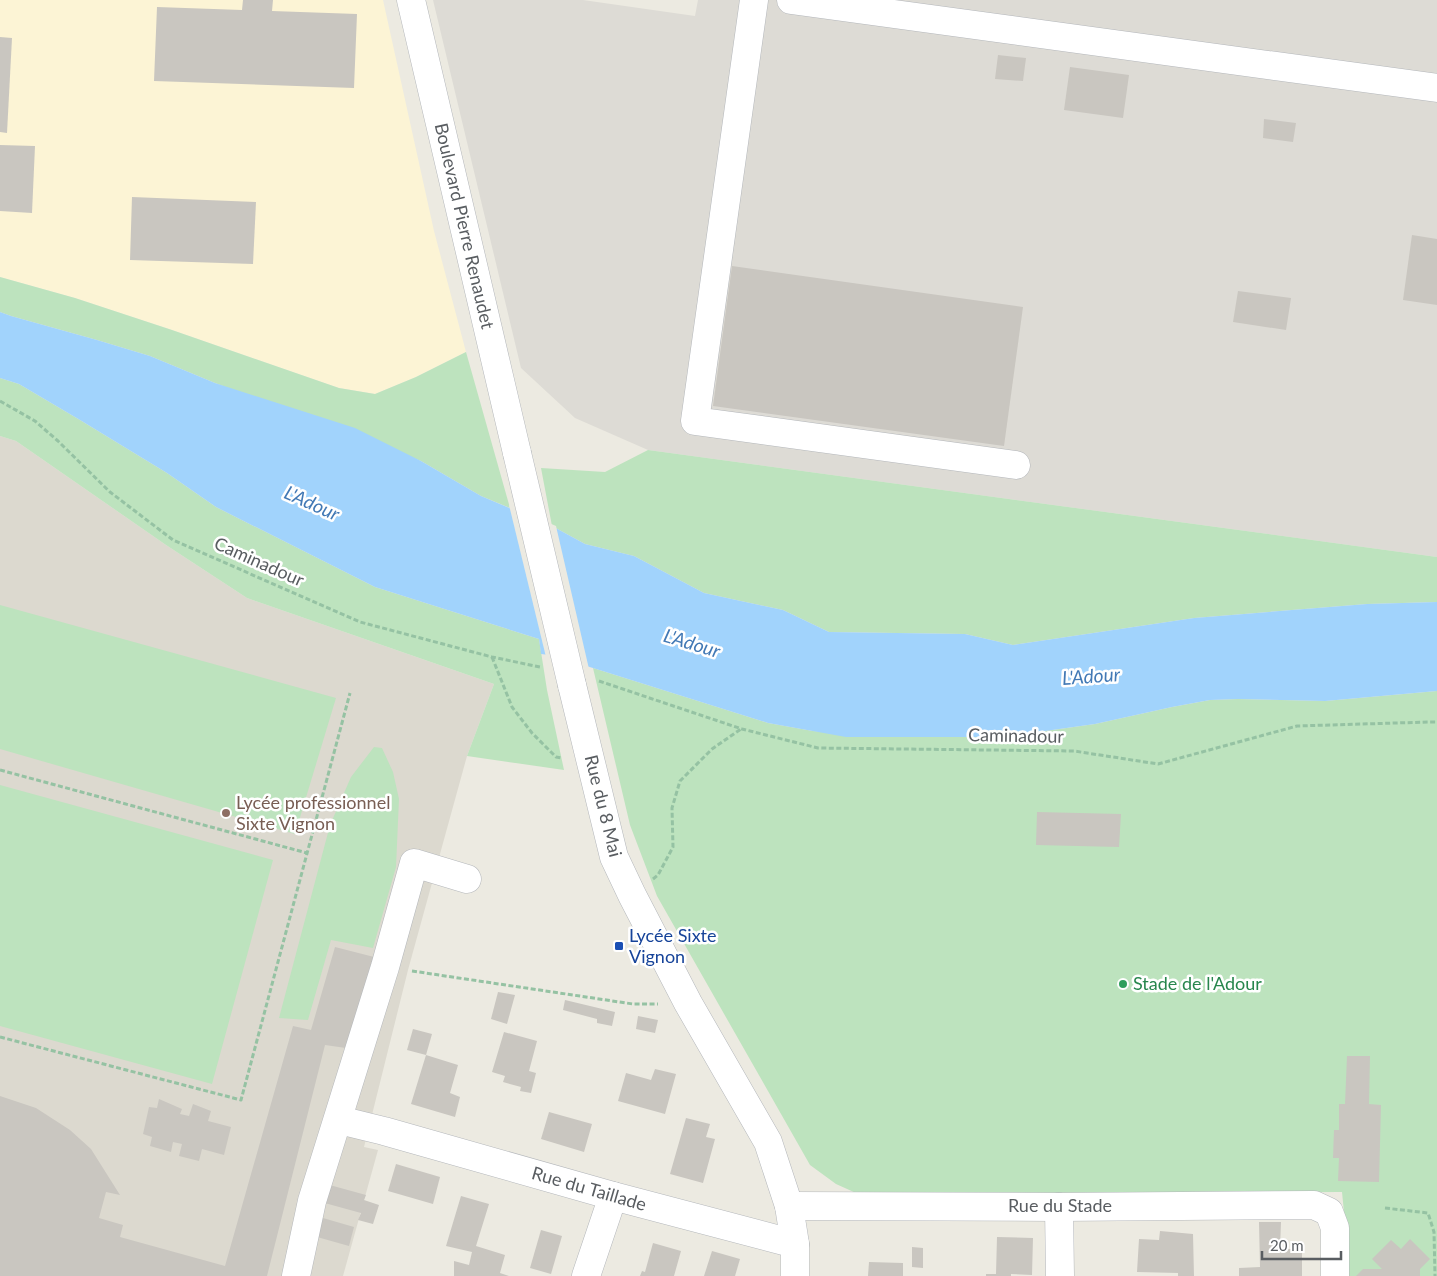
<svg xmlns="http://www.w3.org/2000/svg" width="1437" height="1276" font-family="Lato,sans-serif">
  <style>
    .commercial { fill: #fcf4d5 }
    .industrial { fill: #dddbd5 }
    .education { fill: #dcd9cf }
    .green { fill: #bde3be }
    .water { fill: #a1d3fc }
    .pier { fill: #eceae1 }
    .building { fill: #c9c6c0 }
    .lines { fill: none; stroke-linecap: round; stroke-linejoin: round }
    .minor-casing { stroke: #b4b7bb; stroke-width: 29 }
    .path { stroke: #95c2a3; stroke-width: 3; stroke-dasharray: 5 2.5; stroke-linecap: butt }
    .minor { stroke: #fff; stroke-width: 28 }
    .minor-bridge-casing { stroke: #b4b7bb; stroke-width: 29; stroke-linecap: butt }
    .minor-bridge { stroke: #fff; stroke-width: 28 }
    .education-dot { fill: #8d6e63; stroke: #fff; stroke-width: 2 }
    .transit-dot { fill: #1a4fb4; stroke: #fff; stroke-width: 2 }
    .leisure-dot { fill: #2e9e5b; stroke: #fff; stroke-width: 2 }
    .labels { text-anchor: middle; stroke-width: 5; stroke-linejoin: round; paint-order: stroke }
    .street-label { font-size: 18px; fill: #595d61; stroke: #fff }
    .education-label { font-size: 18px; fill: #785e54; stroke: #fff; text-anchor: start }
    .transit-label { font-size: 18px; fill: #164399; stroke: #fff; text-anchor: start }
    .leisure-label { font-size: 18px; fill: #27864d; stroke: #fff; text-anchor: start }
    .water-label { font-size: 19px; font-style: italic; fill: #4279b5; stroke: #fff }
  </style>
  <rect width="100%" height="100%" fill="#eceae1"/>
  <path class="commercial" d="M0 0H383L434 231 466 352 416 377 375 394 339 388 172 330 75 298 0 277Z"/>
  <path class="industrial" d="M433 0H583L695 16 698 0H1437V557L648 450 575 418 521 368Z"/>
  <path class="education" d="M0 436 16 441 166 545 247 598 494 684 467 756 408 970 364 1147 378 1150 343 1276H0Z"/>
  <g class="green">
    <path d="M0 277 75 298 172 330 339 388 375 394 416 377 466 352 510 508 481 496 421 461 215 383 150 356 97 340 11 316 0 312Z"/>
    <path d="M0 378 19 384 80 420 167 473 216 507 375 587 539 639 547 690 564 770 467 756 494 684 247 598 166 545 16 441 0 436Z"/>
    <path d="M648 450 1437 557V602L1367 604 1194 618 1013 645 965 634 829 632 783 610 704 593 634 556 585 544 552 526 541 468 605 472Z"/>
    <path d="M0 605 336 698 295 834 0 749Z"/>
    <path d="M593 668 768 723 813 731 888 737H987L1045 731 1095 724 1172 707 1210 700 1238 699 1325 701 1437 691V1276H1343L1344 1212 1342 1192 856 1193 836 1184 810 1165 657 896 630 825Z"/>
    <path d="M374 747 382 748 393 772 399 799 396 867 373 948 331 940 308 1020 279 1018 330 825 351 777Z"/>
    <path d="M0 785 273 860 212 1084 0 1026Z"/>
  </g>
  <path class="water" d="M0 312 11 316 97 340 150 356 215 383 355 428 421 461 481 496 552 526 585 544 634 556 704 593 783 610 829 632 965 634 1013 645 1194 618 1367 604 1437 602V691L1325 701 1238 699 1210 700 1172 707 1095 724 1045 731 987 737H846L768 723 593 668 549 655 541 654 539 639 375 587 216 507 167 473 80 420 19 384 0 378Z"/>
  <path class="pier" d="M509 505 556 526 589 669 546 657Z"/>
  <g class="building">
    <path d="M243 0H273L272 11 357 14 354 88 154 81 157 7 242 10Z"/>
    <path d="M0 37 12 38 7 133 0 132Z"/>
    <path d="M998 55 1026 58 1023 81 995 79Z"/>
    <path d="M1070 67 1129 75 1123 118 1064 110Z"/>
    <path d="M1264 119 1296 123 1293 142 1263 138Z"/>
    <path d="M0 145 35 146 32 213 0 211Z"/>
    <path d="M132 197 256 202 253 264 130 260Z"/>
    <path d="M1412 235 1437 239V305L1403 300Z"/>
    <path d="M732 266 1023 307 1004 446 713 406Z"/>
    <path d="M1238 291 1291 298 1286 330 1233 322Z"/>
    <path d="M1037 812 1121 814 1119 847 1036 845Z"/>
    <path d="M335 947 374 957 346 1048 325 1045 267 1276H0V1096L36 1108 70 1130 91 1149 120 1195 106 1192 99 1218 123 1225 120 1237 225 1266 293 1026 311 1030Z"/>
    <path d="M498 992 515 995 507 1024 491 1019Z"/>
    <path d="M565 1000 615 1012 612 1026 597 1023V1019L563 1010Z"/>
    <path d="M638 1016 658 1020 655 1033 636 1029Z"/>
    <path d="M413 1029 432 1034 426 1055 407 1050Z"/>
    <path d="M504 1032 537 1041 529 1071 536 1073 531 1093 520 1091 521 1087 503 1082 505 1076 492 1072Z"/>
    <path d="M426 1055 458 1065 450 1093 460 1097 455 1117 411 1104Z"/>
    <path d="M1347 1056H1370L1369 1104 1381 1105 1379 1182 1338 1181 1339 1158H1333L1334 1130H1339V1104H1345Z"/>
    <path d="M655 1069 676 1074 665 1114 618 1101 626 1073 651 1080Z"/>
    <path d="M159 1099 182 1109 180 1114 189 1116 193 1104 211 1111 208 1121 231 1127 224 1155 202 1149 199 1161 179 1156 182 1144 173 1142 171 1152 150 1146 152 1137 143 1134 149 1107 157 1108Z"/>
    <path d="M549 1112 592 1124 584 1152 541 1139Z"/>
    <path d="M686 1118 710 1124 706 1137 715 1139 703 1183 670 1174Z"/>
    <path d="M396 1164 440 1177 433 1204 388 1191Z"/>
    <path d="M326 1184 366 1195 364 1200 379 1205 373 1224 358 1220 361 1213 321 1202Z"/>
    <path d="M461 1196 489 1204 476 1246 505 1255 500 1273 509 1276H454V1261L469 1265 472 1252 446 1246Z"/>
    <path d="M316 1216 354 1227 349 1246 310 1235Z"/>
    <path d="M1259 1222H1281L1280 1249H1302V1276H1239V1268L1260 1267Z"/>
    <path d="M541 1230 562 1236 551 1274 530 1268Z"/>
    <path d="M1160 1231 1193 1234 1194 1276H1178V1273L1137 1272 1139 1239 1159 1240Z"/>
    <path d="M997 1237 1033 1238 1032 1275 1011 1274V1276H986V1274H996Z"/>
    <path d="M1410 1239 1430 1259 1420 1269V1276H1356L1363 1269H1382L1372 1259 1391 1240 1401 1249Z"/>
    <path d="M653 1243 681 1251 674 1276H640L642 1271 645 1272Z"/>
    <path d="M912 1247 923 1248V1268L912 1267Z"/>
    <path d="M712 1251 740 1259 735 1276H704Z"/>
    <path d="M869 1262 903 1263V1276H868Z"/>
  </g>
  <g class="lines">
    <g class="minor-casing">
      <g id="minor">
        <path d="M411 0 517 453"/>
        <path d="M754 0 695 421 1016 465"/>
        <path d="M791 0 1437 88"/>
        <path d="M572 685 614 857 632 895 688 1003 768 1142 789 1206 795 1244V1276"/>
        <path d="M339 1120 384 1131 613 1196 795 1244"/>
        <path d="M789 1206 1059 1207 1314 1205 1329 1212 1335 1228V1276"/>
        <path d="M1059 1207 1060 1276"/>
        <path d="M296 1276 312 1201 385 967 414 863 467 879"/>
        <path d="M586 1276 613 1196"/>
      </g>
    </g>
    <g class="path">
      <path d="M0 401 35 421 58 441 110 492 173 540 360 622 492 657 540 667"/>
      <path d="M492 657 512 707 532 733 556 757 562 758"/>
      <path d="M599 681 742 729 818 748 1074 751 1158 764 1297 726 1429 722H1437"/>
      <path d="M0 770 307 853"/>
      <path d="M653 879 658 875 673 847 672 808 680 781 712 749 741 729"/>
      <path d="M412 971 633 1004H658"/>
      <path d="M0 1037 241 1100 350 693"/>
      <path d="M1385 1208 1428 1213 1434 1232 1435 1276"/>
    </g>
    <use href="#minor" class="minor"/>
    <g class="minor-bridge-casing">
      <path id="minor-bridge" d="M517 453 572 685"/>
    </g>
    <use href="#minor-bridge" class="minor-bridge"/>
  </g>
  <circle class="education-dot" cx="226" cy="813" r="5"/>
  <rect class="transit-dot" x="614" y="941" width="10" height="10" rx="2.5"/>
  <circle class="leisure-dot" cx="1123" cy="984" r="5"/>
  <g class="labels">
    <g class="street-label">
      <text transform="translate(464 226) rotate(77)" y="6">Boulevard Pierre Renaudet</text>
      <text transform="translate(259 562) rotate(24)" y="6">Caminadour</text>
      <text transform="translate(1016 736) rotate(1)" y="6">Caminadour</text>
      <text transform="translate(603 806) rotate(76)" y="6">Rue du 8 Mai</text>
      <text transform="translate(589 1189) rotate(16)" y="6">Rue du Taillade</text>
      <text x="1060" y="1212">Rue du Stade</text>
    </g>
    <g class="education-label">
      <text x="236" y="809">Lycée professionnel<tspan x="236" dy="21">Sixte Vignon</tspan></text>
    </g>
    <g class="transit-label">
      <text x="629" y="942">Lycée Sixte<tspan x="629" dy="21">Vignon</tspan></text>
    </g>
    <g class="leisure-label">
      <text x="1133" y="990">Stade de l'Adour</text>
    </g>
    <g class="water-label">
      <text transform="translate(312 503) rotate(24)" y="7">L'Adour</text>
      <text transform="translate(692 643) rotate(17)" y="7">L'Adour</text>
      <text transform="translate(1091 676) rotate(-4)" y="7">L'Adour</text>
    </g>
  </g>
  <path d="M1262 1251v8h79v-8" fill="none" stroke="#595d61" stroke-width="2.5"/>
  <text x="1270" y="1251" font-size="15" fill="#595d61" stroke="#ffffff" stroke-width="4" paint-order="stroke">20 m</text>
</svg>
